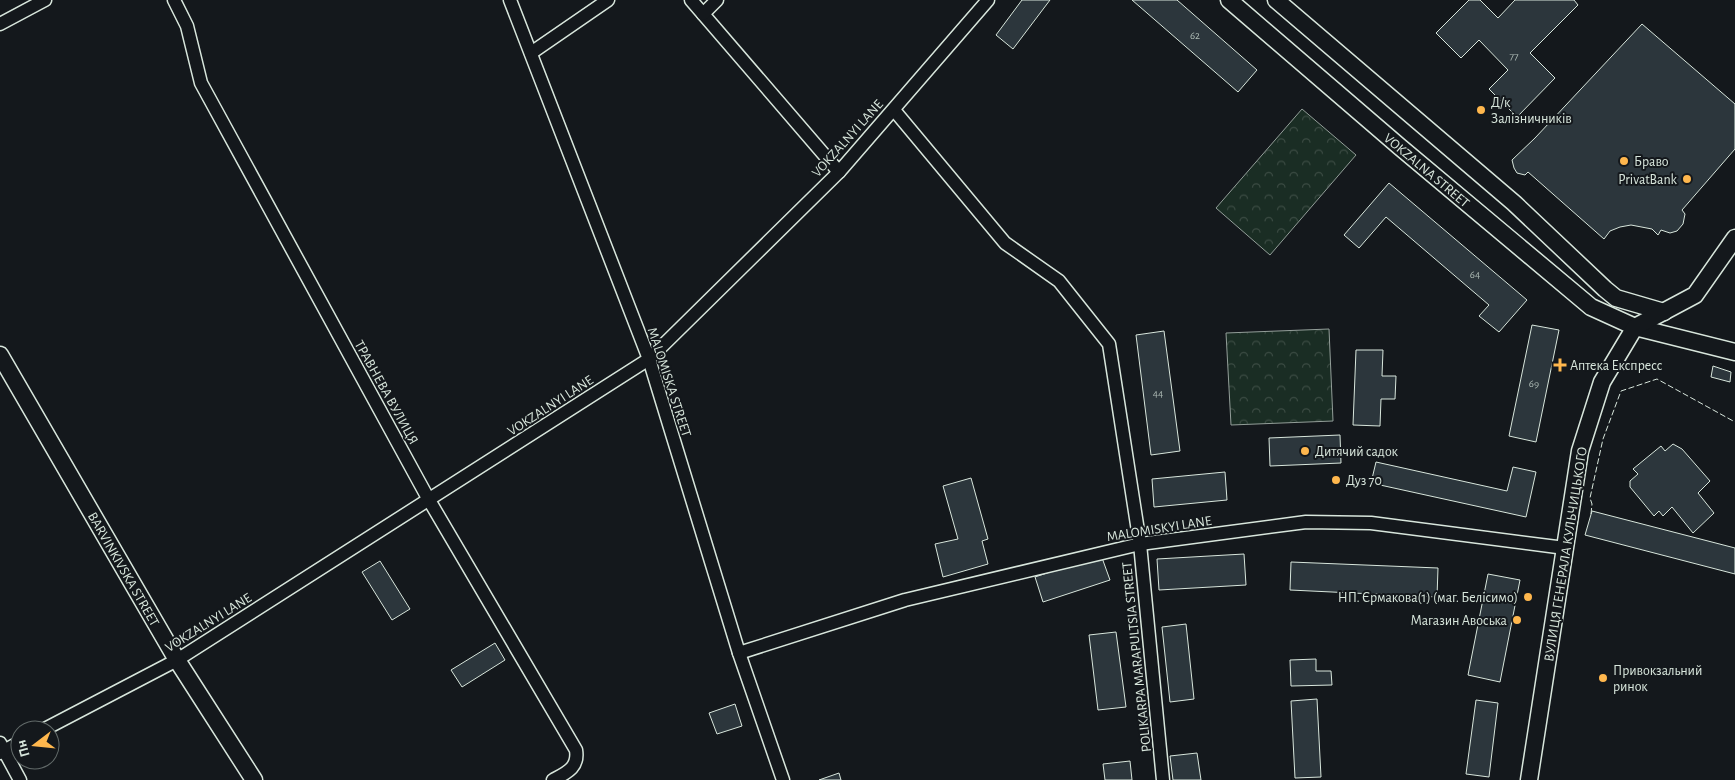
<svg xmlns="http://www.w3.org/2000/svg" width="1735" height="780" font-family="'Alegreya Sans',sans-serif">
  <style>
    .forest { fill: url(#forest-crowns); stroke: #939e99 }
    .building { fill: #2c363c; stroke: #d8e6dc }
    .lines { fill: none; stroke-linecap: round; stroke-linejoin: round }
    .minor-casing { stroke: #d8e6dc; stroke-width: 15 }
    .tertiary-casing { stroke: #d8e6dc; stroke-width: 19 }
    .minor { stroke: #14181c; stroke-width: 12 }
    .tertiary { stroke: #14181c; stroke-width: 16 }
    .fence { stroke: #d8e6dc; stroke-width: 1; stroke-dasharray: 6 2.5; stroke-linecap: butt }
    .poi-dot { fill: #ffb74d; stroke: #14181c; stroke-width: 2 }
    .labels { text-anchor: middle; stroke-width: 4; stroke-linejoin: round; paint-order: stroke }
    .number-label { font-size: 11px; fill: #adbab4 }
    .poi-label { font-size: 14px; fill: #d8e6dc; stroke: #14181c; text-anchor: start }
    .street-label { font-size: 14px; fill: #d8e6dc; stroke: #14181c }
  </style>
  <defs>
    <pattern id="forest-crowns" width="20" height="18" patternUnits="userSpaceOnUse" patternTransform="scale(1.25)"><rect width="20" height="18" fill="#1a2d24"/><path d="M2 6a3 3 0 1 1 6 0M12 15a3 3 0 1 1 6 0" fill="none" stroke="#3b4b43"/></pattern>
  </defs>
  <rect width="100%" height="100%" fill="#14181c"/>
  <g class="forest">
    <path d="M1302 109 1356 155 1270 255 1216 208Z"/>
    <path d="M1329 329 1333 421 1231 425 1226 333Z"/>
  </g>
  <g class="building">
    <path d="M1022 0H1050L1013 49 996 35Z"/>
    <path d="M1132 0H1177L1257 70 1238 92Z"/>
    <path d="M1469 0H1480L1498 18 1515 0H1574L1578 5 1530 53 1555 78 1517 117 1489 89 1508 70 1479 40 1461 58 1436 33Z"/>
    <path d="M1642 24 1735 104V149L1682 210 1685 214 1683 224 1677 231 1670 233 1661 230 1658 235 1652 229 1631 225 1620 227 1610 231 1604 239 1528 172 1525 175 1517 173 1514 168 1512 160 1535 138Z"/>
    <path d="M1389 183 1527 300 1499 332 1479 316 1489 305 1386 217 1359 248 1344 235Z"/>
    <path d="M1532 325 1559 330 1536 442 1509 436Z"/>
    <path d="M1164 331 1180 451 1151 455 1136 335Z"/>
    <path d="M1356 350H1383L1382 376H1396L1395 399H1381L1380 426 1353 425Z"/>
    <path d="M1713 366 1731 372 1730 382 1711 377Z"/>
    <path d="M1340 435 1341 463 1270 466 1269 438Z"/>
    <path d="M1673 444 1682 449 1710 481 1698 493 1714 513 1693 533 1672 507 1663 516 1659 511 1654 516 1630 487V481L1638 474 1633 469 1661 446 1665 451Z"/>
    <path d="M1376 462 1507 491 1513 467 1536 472 1526 517 1371 483Z"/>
    <path d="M1225 472 1227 500 1154 507 1152 479Z"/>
    <path d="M971 478 988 539 982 541 988 564 943 577 935 544 958 539 943 486Z"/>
    <path d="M1592 511 1735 548V574L1585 535Z"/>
    <path d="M1244 554 1246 585 1159 590 1157 559Z"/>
    <path d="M1101 555 1110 580 1043 602 1035 577Z"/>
    <path d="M380 561 410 609 392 620 362 572Z"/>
    <path d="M1291 562 1438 568 1437 597 1290 590Z"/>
    <path d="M1488 574 1520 580 1500 682 1468 675Z"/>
    <path d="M1186 624 1194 699 1170 702 1162 627Z"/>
    <path d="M1116 632 1126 707 1098 710 1089 635Z"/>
    <path d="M495 643 505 660 462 687 451 670Z"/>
    <path d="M1316 659V671H1331L1332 685 1291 686 1290 660Z"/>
    <path d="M1317 699 1321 777 1295 778 1291 701Z"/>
    <path d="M1476 700 1498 703 1489 777 1466 774Z"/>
    <path d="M735 704 742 726 717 734 709 713Z"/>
    <path d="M1197 753 1201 780H1173L1170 756Z"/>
    <path d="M1130 761 1132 780H1105L1103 764Z"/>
    <path d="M839 773 841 780H819Z"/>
  </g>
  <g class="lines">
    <g class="minor-casing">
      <g id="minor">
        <path d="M174 0 187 26 201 83 429 500 576 750C579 768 566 773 553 780"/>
        <path d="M510 0 649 359 739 653 783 780"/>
        <path d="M691 0 839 172"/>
        <path d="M703 14 717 0"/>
        <path d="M0 24 45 0"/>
        <path d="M531 53 608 0"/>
        <path d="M894 110 1005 243 1059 281 1109 344 1140 544 1163 780"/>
        <path d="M739 653 905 600 1140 544 1306 522 1371 523 1565 548"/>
        <path d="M43 730 177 660 649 359 839 172 988 0"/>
        <path d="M0 743 20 780"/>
        <path d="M0 753 20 742"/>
      </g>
    </g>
    <g class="tertiary-casing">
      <g id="tertiary">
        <path d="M1229 0 1400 147 1591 307 1635 327 1735 352"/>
        <path d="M1276 0 1514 203 1605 289 1616 298 1664 312"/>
        <path d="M0 355 177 660 254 780"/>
        <path d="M1529 780 1580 451 1602 382 1635 327 1695 295 1735 238"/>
      </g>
    </g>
    <use href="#minor" class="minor"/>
    <use href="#tertiary" class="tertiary"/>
    <path class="fence" d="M1591 514 1592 504 1590 498 1603 439 1621 391 1657 379 1735 422"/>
  </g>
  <g class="poi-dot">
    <circle cx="1481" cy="110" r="5"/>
    <circle cx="1624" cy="161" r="5"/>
    <circle cx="1687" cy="179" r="5"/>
    <path d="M1557.5 357.5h5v5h5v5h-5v5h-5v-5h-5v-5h5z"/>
    <circle cx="1305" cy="451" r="5"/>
    <circle cx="1336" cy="480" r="5"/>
    <circle cx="1528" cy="597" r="5"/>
    <circle cx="1517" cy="620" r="5"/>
    <circle cx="1603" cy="678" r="5"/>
  </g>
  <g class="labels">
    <g class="number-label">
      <text x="1195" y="39">62</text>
      <text x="1514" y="60">77</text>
      <text x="1475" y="278">64</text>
      <text x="1534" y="387">69</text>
      <text x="1158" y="397">44</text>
    </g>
    <g class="poi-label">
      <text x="1491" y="107">Д/к<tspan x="1491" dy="16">Залізничників</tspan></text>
      <text x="1634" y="166">Браво</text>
      <text x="1677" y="184" text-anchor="end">PrivatBank</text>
      <text x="1570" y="370">Аптека Експресс</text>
      <text x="1315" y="456">Дитячий садок</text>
      <text x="1346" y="485">Дуз 70</text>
      <text x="1518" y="602" text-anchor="end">НП. Єрмакова(1) (маг. Белісимо)</text>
      <text x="1507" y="625" text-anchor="end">Магазин Авоська</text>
      <text x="1613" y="675">Привокзальний<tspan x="1613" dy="16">ринок</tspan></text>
    </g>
    <g class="street-label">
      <text transform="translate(847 138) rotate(-48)" y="5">VOKZALNYI LANE</text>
      <text transform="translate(1427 170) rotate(40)" y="5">VOKZALNA STREET</text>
      <text transform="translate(670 382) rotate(72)" y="5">MALOMISKA STREET</text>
      <text transform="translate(387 392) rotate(61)" y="5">ТРАВНЕВА ВУЛИЦЯ</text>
      <text transform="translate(550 405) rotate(-33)" y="5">VOKZALNYI LANE</text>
      <text transform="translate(1159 528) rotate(-9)" y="5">MALOMISKYI LANE</text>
      <text transform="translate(1565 554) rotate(-81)" y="5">ВУЛИЦЯ ГЕНЕРАЛА КУЛЬЧИЦЬКОГО</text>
      <text transform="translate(124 569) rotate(60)" y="5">BARVINKIVSKA STREET</text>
      <text transform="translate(208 622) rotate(-32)" y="5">VOKZALNYI LANE</text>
      <text transform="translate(1136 657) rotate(-96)" y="5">POLIKARPA MARAPULTSIA STREET</text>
    </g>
  </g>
  <g transform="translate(35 745) rotate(254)"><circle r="24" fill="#14181c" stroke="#626a69"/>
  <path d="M0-4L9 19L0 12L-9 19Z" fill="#ffb74d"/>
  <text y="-8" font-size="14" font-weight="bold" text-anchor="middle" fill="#d8e6dc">Пн</text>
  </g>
</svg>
